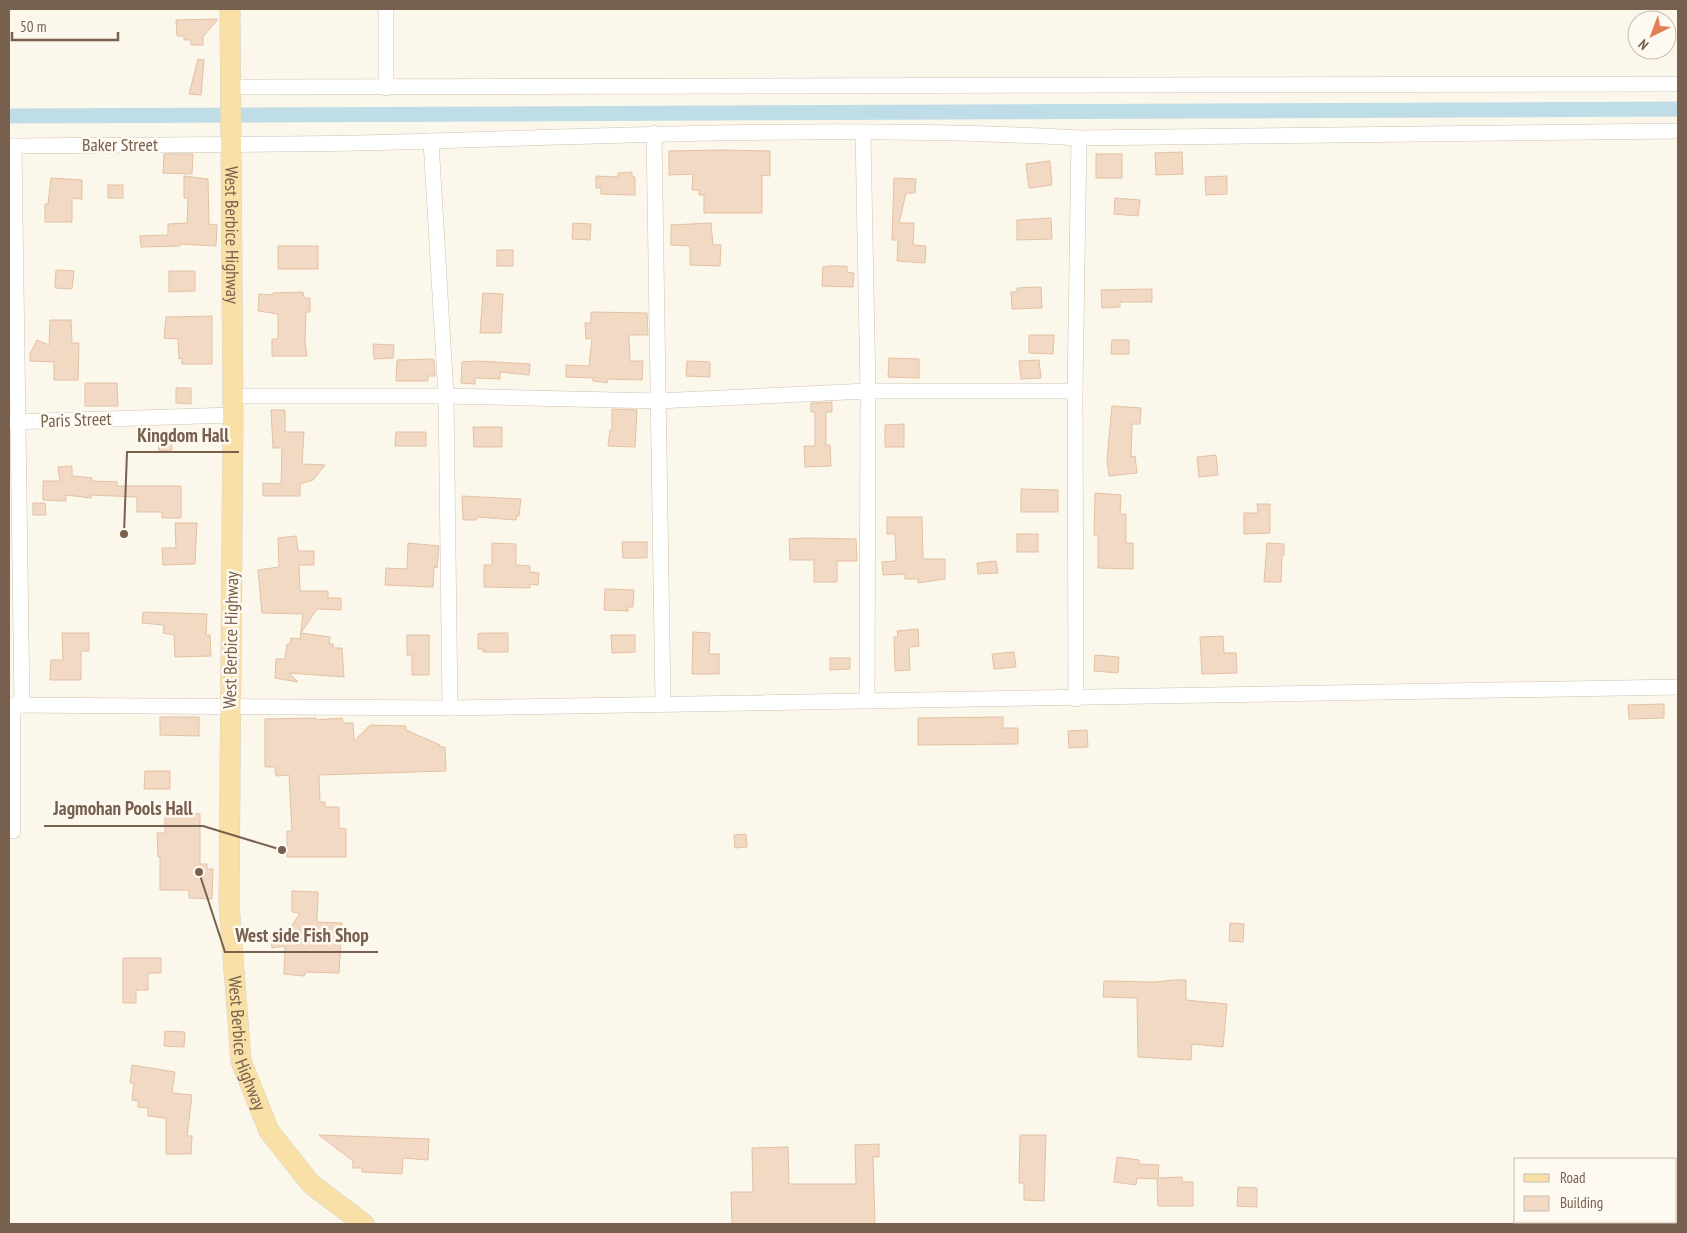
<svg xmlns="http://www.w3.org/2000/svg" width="1687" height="1233" font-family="'PT Sans Narrow',sans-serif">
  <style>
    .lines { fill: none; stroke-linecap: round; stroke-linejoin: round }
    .canal { stroke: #bfdde6; stroke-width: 15 }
    .building { fill: #f1d9c3; stroke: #e3c1a4 }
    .minor-casing { stroke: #cfc0b0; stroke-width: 16 }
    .major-casing { stroke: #d9d2cd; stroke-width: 21 }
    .minor { stroke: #fff; stroke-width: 15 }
    .major { stroke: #f8e0a6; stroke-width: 20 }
    .labels { text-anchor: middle; stroke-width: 5; stroke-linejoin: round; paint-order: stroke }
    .street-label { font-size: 18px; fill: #77604e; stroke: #fffaf1 }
    .leader { fill: none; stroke: #77604e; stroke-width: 2 }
    .callout-dot { fill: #77604e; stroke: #fffaf1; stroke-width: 2 }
    .callout-label { font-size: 19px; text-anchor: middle; font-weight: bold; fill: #77604e; stroke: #fffaf1; stroke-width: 5; stroke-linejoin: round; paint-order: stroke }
  </style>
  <rect width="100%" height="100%" fill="#fcf7eb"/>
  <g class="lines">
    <path class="canal" d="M9 116 1678 109"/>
  </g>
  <g class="building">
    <path d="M218 19 203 37V45H191V40H184V36H177L176 20Z"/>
    <path d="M198 59 204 60 201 95 189 94Z"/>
    <path d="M723 150 770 151V176L762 175V213H704V195H699V190H692L693 174 669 175V151Z"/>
    <path d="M1182 152 1183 174 1156 175 1155 153Z"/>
    <path d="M164 154H193L192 174 163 173Z"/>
    <rect x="1096" y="154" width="26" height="24"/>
    <path d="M1050 161 1052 185 1029 188 1026 164Z"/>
    <path d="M632 172V177H635V195L601 194V188H596V176L618 177V173Z"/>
    <path d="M184 176 208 179 209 224 217 225 216 246 180 244V246L141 247 140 236 168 235V224L187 223 188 198H184Z"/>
    <path d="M1227 176V194L1206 195 1205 177Z"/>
    <path d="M51 178 82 180V199L72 198V222H45V204H48Z"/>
    <path d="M894 178 916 179 915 193H906L899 223H914L913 245 926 246 925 263 897 261 898 240H892Z"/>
    <rect x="108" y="185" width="15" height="13"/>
    <path d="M1115 198 1140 200 1138 216 1114 214Z"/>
    <path d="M1051 218 1052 239 1017 240V220Z"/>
    <path d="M573 223 591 224 590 240 572 239Z"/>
    <path d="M711 223 713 245H721L720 266 690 265V246L671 245V225Z"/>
    <rect x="278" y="246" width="40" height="23"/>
    <rect x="497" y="250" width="16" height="16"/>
    <path d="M830 266H847V272L854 273 853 287 822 286 823 267Z"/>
    <path d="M56 270 74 271 72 289 55 288Z"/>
    <path d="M169 271H195V291L169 292Z"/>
    <path d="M1041 287 1042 308 1012 309 1011 292H1017V288Z"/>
    <path d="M1152 289V302H1120V307L1102 308 1101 290Z"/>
    <path d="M303 292 304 298H310V312H306L305 342 307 356H272V339H278V314L258 311 259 294 273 295V293Z"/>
    <path d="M483 293 503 294 501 333H480Z"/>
    <path d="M591 312 647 313 648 335H629L630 361H643L642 380 608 379 607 383 593 381V378L566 377V365L589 366 592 338 586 339 585 323H591Z"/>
    <path d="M212 316V364H182V358L179 359 178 339 164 338 166 317Z"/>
    <path d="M50 320H71L72 343H79L78 380H54V362L30 361V354L37 340 49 345Z"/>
    <path d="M1029 335H1054L1053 354 1029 353Z"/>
    <path d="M1112 340H1129V354H1111Z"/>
    <path d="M373 344 394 345 393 358 374 359Z"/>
    <path d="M889 358 919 359V378L888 377Z"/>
    <path d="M432 359 434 360 435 376H428V381H396L397 360Z"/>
    <path d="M1039 360 1041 378 1021 379 1019 361Z"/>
    <path d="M478 361 530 364 529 375 500 372V379L475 378V384L461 383 462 362Z"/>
    <path d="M687 361 710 362V377L686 376Z"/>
    <path d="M85 383H117L118 406H85Z"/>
    <path d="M176 388H191V404L176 403Z"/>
    <path d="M832 402V412H826V445H830L831 466 805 467 804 446H815V412H811V403Z"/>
    <path d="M1112 406 1141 408 1140 424H1132L1131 457 1135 456 1137 473 1109 476 1107 459Z"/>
    <path d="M612 409 637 410 635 447 608 446 610 430H612Z"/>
    <path d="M271 410H285V432H304L302 464 325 465 313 480 300 484V496H263V483L281 484 282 448H273Z"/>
    <path d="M904 424V447H885V425Z"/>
    <path d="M473 427H502V447H474Z"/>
    <path d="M396 432H426V446H395Z"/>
    <path d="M171 437 172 450 159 451 158 438Z"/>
    <path d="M1216 455 1218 475 1199 477 1197 457Z"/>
    <path d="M72 466V476L92 478V481L117 482V486H181V518H162V512H137V497L91 495V498L66 495V501L43 500V481H60L58 467Z"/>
    <path d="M1021 489 1058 490V512H1021Z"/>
    <path d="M1095 493 1121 495 1120 514H1126V543H1133V569L1098 568V535H1094Z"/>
    <path d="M462 496 521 499 519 516 517 515 516 520 477 517V520H463Z"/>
    <path d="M33 503H45L46 515H33Z"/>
    <path d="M1257 504H1270V533L1244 534V513H1258Z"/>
    <path d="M887 517H922L923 559H945V579L918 583V579H905V574L883 575 882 562 896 561 895 534H887Z"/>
    <path d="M175 523H197L195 564 163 565 162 548H176Z"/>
    <rect x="1017" y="534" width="21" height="18"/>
    <path d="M296 536 298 551H314V565H299L300 591H328V598H341V610L317 609 301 633 330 637 329 644H333V648H342L344 677 289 673 298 682 275 678 276 659H285L287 644H290L291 638 300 639 303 614 262 613 258 570 279 567 278 538Z"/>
    <path d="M806 538 856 539 857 561H837V582H814V560H790L789 539Z"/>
    <path d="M622 542H647V558H623Z"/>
    <path d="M408 543 439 546 437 568 434 567 433 587 385 585 386 568 407 569Z"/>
    <path d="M492 543 516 544V565L530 566V572L539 573 538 585 530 584V588L484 587V565H492Z"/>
    <path d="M1267 543 1284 544V555H1282L1281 582H1264Z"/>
    <path d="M996 561 998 573 978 574 977 563Z"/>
    <path d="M605 589 634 590 633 607H628V611L604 610Z"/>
    <path d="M143 612 207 614 206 635H210L211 656 175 657 174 635 163 633 164 625 142 623Z"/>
    <path d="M918 629 919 646 909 647 910 670 895 671 894 637H898L897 631Z"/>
    <path d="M693 632 710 633 709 654H719V674H692Z"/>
    <path d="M62 633H89V651H81V680H50L51 660H63Z"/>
    <path d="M483 633H508V652H483V649H478V634Z"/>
    <path d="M407 635H429V675H412V655H407Z"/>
    <path d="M611 635H635V652L612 653Z"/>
    <path d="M1223 636 1224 653H1236L1237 673 1202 674 1200 637Z"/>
    <path d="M1014 652 1016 667 994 669 992 654Z"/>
    <path d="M1095 655 1119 657 1118 673 1094 671Z"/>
    <path d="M830 658H850V669L830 670Z"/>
    <path d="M1664 704V718L1629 719 1628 705Z"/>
    <path d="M160 717H199V736L160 735Z"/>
    <path d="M1003 717V728H1018V744L918 745V718Z"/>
    <path d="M316 718V720L342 718 343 723H353L354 741 370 725 406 726V730L440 745V747H445L446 771 319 775 320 802H325V807H339V828L346 829V857H287V831H292L289 775 276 776 275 767H265V719Z"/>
    <path d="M1087 730 1088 747 1069 748 1068 731Z"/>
    <path d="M145 771H170V789H144Z"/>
    <path d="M165 806H192V813L200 814V864H207V869H213L212 899 189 898V890H160V857H158L157 833H165Z"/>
    <path d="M746 834 747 847 735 848 734 835Z"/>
    <path d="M292 891 318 892 317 922 342 923 339 973 306 972 304 976 284 974 285 946 272 948 271 936 286 935 300 913 292 912Z"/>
    <path d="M1230 923 1244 924 1243 942 1229 941Z"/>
    <path d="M123 958H161V973H148V990H136V1003H123Z"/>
    <path d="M1173 980H1186V1000L1227 1004 1223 1047 1192 1044 1191 1060 1138 1057 1137 998 1103 997 1104 981 1155 982Z"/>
    <path d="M165 1031 185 1032 184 1047 164 1046Z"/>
    <path d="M132 1065 175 1072 172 1093 192 1095 187 1136H192L191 1154H166V1118L148 1116V1108L138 1107V1101L132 1100 134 1083H130Z"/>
    <path d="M319 1135 429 1139 428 1160 403 1158 402 1174 362 1172V1168H353V1161Z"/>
    <path d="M1020 1135H1046L1044 1201 1024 1200V1183H1019Z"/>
    <path d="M879 1144V1157H873L875 1224H732L731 1192H753L752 1148 788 1147 789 1184H856L855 1145Z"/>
    <path d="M1117 1157 1139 1160V1164L1159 1165 1158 1178 1182 1177V1182H1193V1206H1158L1157 1179 1137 1178 1136 1185 1114 1182Z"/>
    <path d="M1238 1187 1257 1188V1207L1237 1206Z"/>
  </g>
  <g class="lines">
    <g class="minor-casing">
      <g id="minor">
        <path d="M231 87 1678 84"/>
        <path d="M386 88V9"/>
        <path d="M654 133 663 704"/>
        <path d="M863 133 868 391 867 701"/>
        <path d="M431 141 446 396 450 708"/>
        <path d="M9 146C150 144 292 146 434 141 649 134 865 126 1079 138L1678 131"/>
        <path d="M14 146 22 705"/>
        <path d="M233 396H446L657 401 868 391H1075"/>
        <path d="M10 422 233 415"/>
        <path d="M1076 699 1075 391 1079 138"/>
        <path d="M9 705 450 708 1678 687"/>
        <path d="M13 831V705"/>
      </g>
    </g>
    <g class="major-casing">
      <g id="major">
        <path id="s1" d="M230 9 233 415 229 905 241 1061 269 1131 311 1184 364 1224"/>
      </g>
    </g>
    <use href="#minor" class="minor"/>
    <use href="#major" class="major"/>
  </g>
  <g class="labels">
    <g class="street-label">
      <text x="120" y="151">Baker Street</text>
      <text dy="6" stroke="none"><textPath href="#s1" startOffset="226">West Berbice Highway</textPath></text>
      <text transform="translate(76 420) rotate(-2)" y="6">Paris Street</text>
      <text transform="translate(231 640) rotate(-89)" y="6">West Berbice Highway</text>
      <text dy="6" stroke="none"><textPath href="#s1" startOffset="1036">West Berbice Highway</textPath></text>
    </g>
  </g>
  <path class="leader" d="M124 534L127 452H239M282 850L203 826H44M199 872L225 952H378"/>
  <g class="callout-dot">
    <circle cx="124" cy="534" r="5"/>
    <circle cx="282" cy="850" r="5"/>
    <circle cx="199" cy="872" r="5"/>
  </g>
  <g class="callout-label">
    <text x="183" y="442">Kingdom Hall</text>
    <text x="123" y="815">Jagmohan Pools Hall</text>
    <text x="302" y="942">West side Fish Shop</text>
  </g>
  <rect width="1687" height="1233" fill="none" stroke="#77604e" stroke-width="20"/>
  <rect x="1514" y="1158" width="162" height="65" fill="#fffaf1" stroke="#c9bcb0"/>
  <rect x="1524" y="1174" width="25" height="8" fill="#f8e0a6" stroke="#c9bcb0"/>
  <text x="1560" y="1183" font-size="15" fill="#77604e">Road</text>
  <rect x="1524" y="1196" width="25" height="15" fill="#f1d9c3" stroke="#c9bcb0"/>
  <text x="1560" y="1208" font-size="15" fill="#77604e">Building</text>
  <g transform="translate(1652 35) rotate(222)"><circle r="24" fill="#fffaf1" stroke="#c9bcb0"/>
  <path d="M0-4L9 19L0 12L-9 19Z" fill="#e27f54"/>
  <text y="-8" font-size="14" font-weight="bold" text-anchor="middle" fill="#77604e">N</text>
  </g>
  <path d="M12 32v8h106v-8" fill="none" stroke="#77604e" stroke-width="2.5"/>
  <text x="20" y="32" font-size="15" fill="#77604e" stroke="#fffaf1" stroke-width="4" paint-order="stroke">50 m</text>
</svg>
